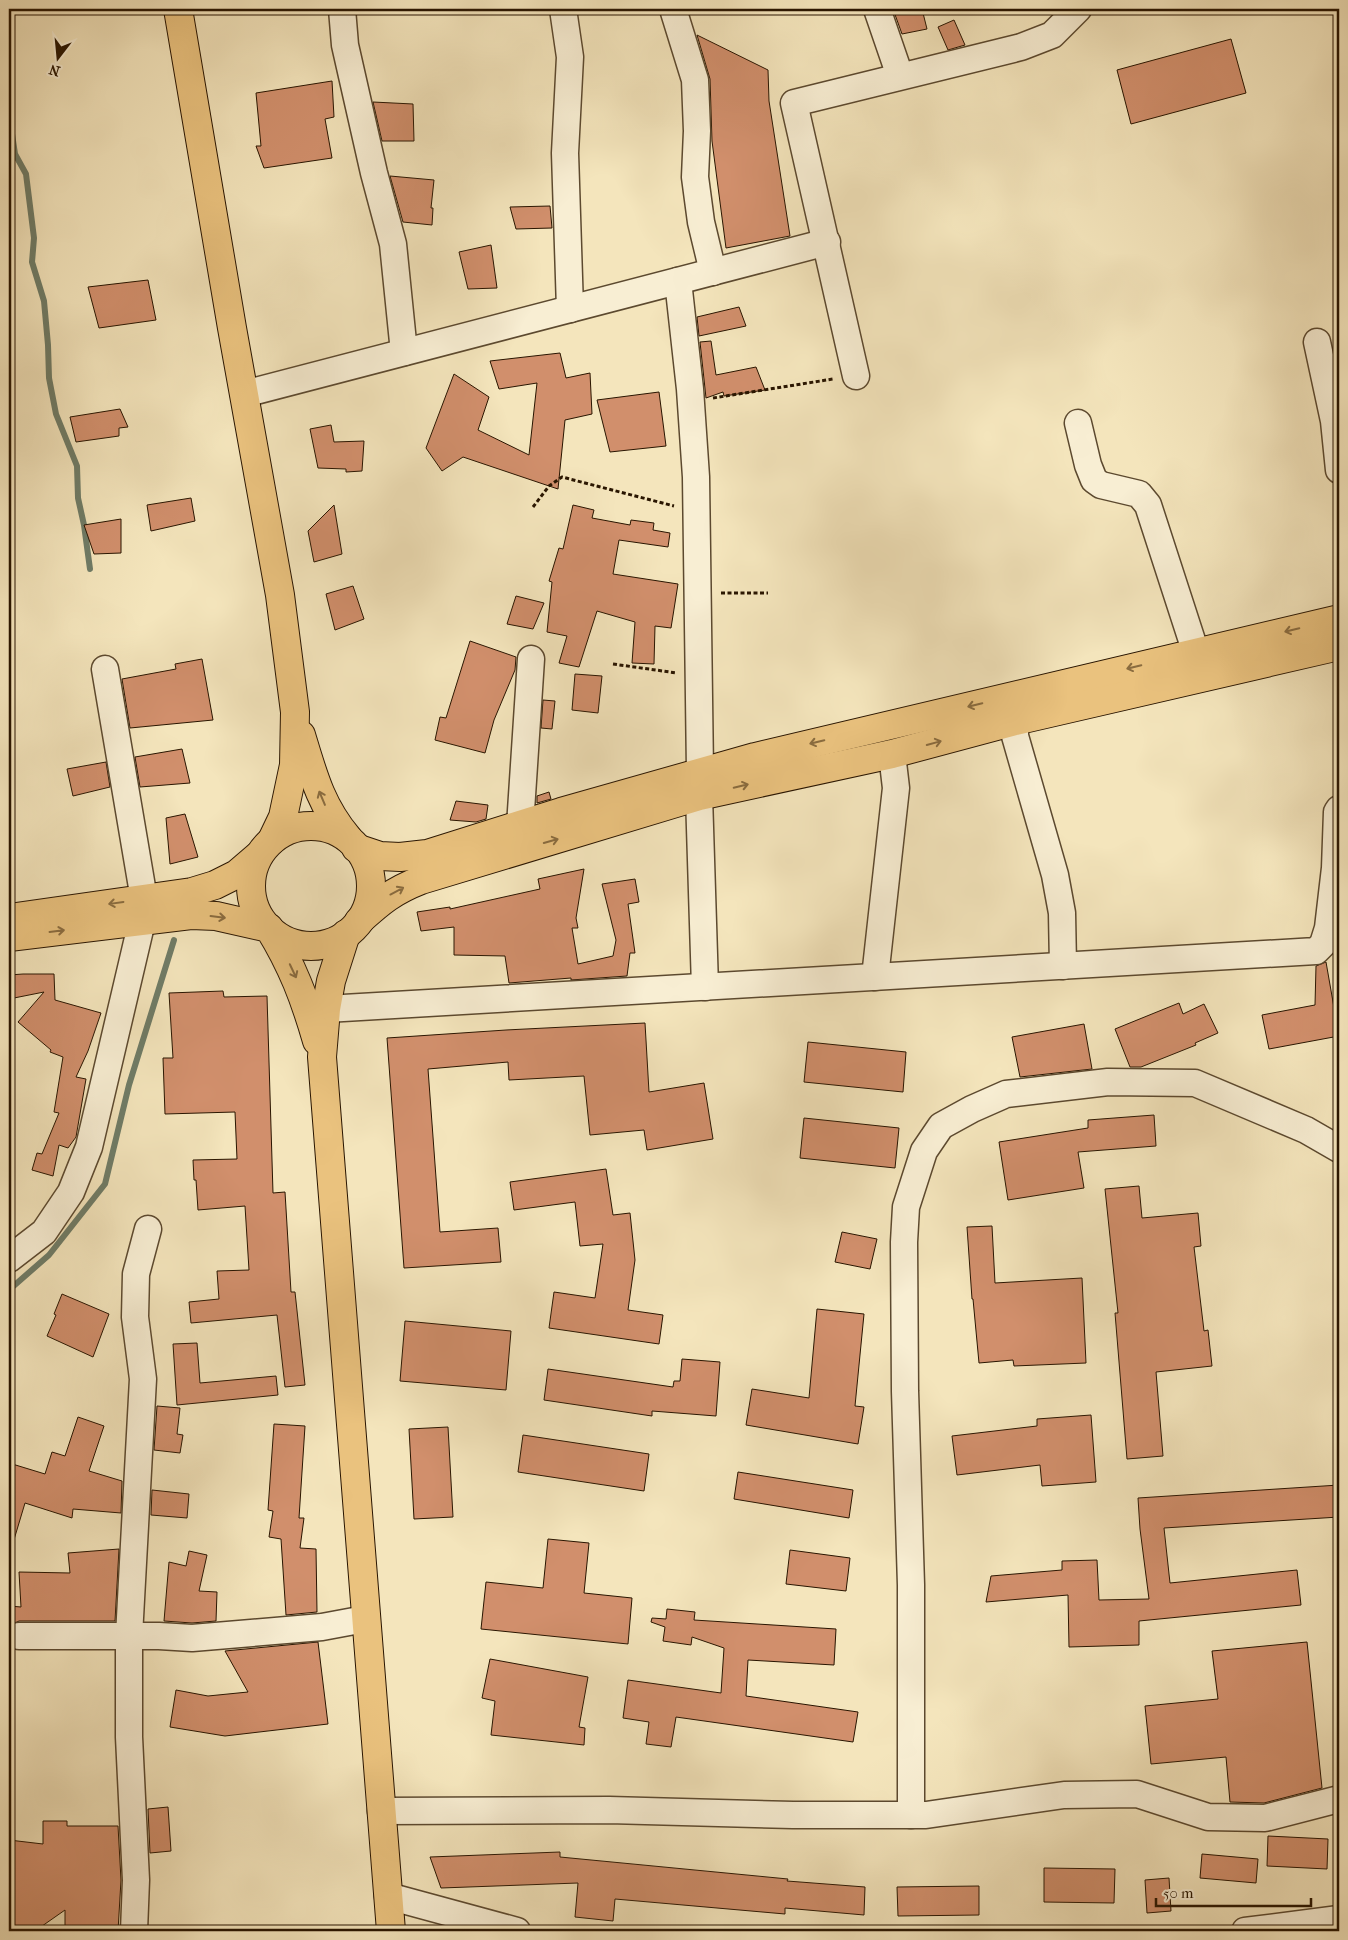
<svg xmlns="http://www.w3.org/2000/svg" width="1348" height="1940" font-family="'IM FELL French Canon',serif">
  <style>
    .lines { fill: none; stroke-linecap: round; stroke-linejoin: round }
    .stream { stroke: #6f7c67; stroke-width: 6 }
    .building { fill: #d18f6c; stroke: #291500 }
    .minor-casing { stroke: #5c492f; stroke-width: 29 }
    .major-casing { stroke: #291500; stroke-width: 30 }
    .path { stroke: #291500; stroke-width: 3; stroke-dasharray: 4 2.5; stroke-linecap: butt }
    .minor { stroke: #f8eed3; stroke-width: 26 }
    .major { stroke: #eac27e; stroke-width: 28 }
    .oneway { stroke: #8a6c3f }
  </style>
  <rect width="100%" height="100%" fill="#f4e5bc"/>
  <filter id="stains"><feTurbulence type="fractalNoise" baseFrequency=".004" numOctaves="4"/><feColorMatrix values="0 0 0 0 .2 0 0 0 0 .09 0 0 0 0 .02 0 0 0 .5 -.17"/></filter>
  <radialGradient id="worn" r=".72"><stop offset=".6" stop-color="#630" stop-opacity="0"/><stop offset="1" stop-color="#630" stop-opacity=".3"/></radialGradient>
  <g class="lines">
    <g class="stream">
      <path d="M9 114 15 154 26 174 34 238 32 262 44 301 48 345 49 378 56 414 77 466 78 498 84 525 90 569"/>
      <path d="M9 1290 49 1255 105 1184 129 1085 174 940"/>
    </g>
  </g>
  <g class="building">
    <path d="M893 9H922L927 29 902 34Z"/>
    <path d="M954 20 965 45 948 50 938 27Z"/>
    <path d="M697 35 768 70 769 101 790 236 726 248 712 141 710 79Z"/>
    <path d="M1231 39 1246 93 1131 124 1117 70Z"/>
    <path d="M332 81 334 117 325 119 332 158 264 168 256 146H261L256 93Z"/>
    <path d="M373 102 413 104 414 141H382Z"/>
    <path d="M390 176 434 180 431 208H433L432 225 403 222Z"/>
    <path d="M550 206 552 228 516 229 510 207Z"/>
    <path d="M491 245 497 288 468 289 459 252Z"/>
    <path d="M148 280 156 320 99 328 88 287Z"/>
    <path d="M739 307 746 326 699 336 697 317Z"/>
    <path d="M711 341 716 375 756 367 765 390 724 396 723 392 706 398 700 342Z"/>
    <path d="M560 353 566 378 590 373 592 414 565 420 558 489 463 457 442 471 426 448 454 374 489 397 478 430 529 455 537 383 499 389 490 361Z"/>
    <path d="M659 392 666 446 610 452 597 400Z"/>
    <path d="M120 409 128 427 119 428V436L76 442 70 417Z"/>
    <path d="M331 425 334 442 364 441 362 471 346 472V469L318 468 310 429Z"/>
    <path d="M191 498 195 521 151 531 147 505Z"/>
    <path d="M334 505 342 554 314 562 308 531Z"/>
    <path d="M573 505 594 510 592 518 630 525 631 520 654 523 653 530 670 533 668 547 619 540 613 574 678 584 671 628 655 626 654 664 632 663 635 622 597 611 579 667 559 663 567 636 547 632 552 582 549 581 559 548 563 549Z"/>
    <path d="M121 519V553L94 554 84 525Z"/>
    <path d="M353 586 364 619 335 630 326 594Z"/>
    <path d="M516 596 544 603 533 629 507 624Z"/>
    <path d="M470 641 516 657 515 670 494 720 485 753 435 740 440 717 446 718Z"/>
    <path d="M202 659 213 720 130 728 122 679 176 669 175 664Z"/>
    <path d="M575 674 602 676 598 713 572 710Z"/>
    <path d="M543 700 555 701 552 729 541 728Z"/>
    <path d="M182 749 190 783 140 787 135 757Z"/>
    <path d="M106 762 110 787 73 796 67 769Z"/>
    <path d="M549 792 551 799 537 803V796Z"/>
    <path d="M456 801 488 805 486 819 476 822 450 820Z"/>
    <path d="M185 814 198 857 170 864 166 818Z"/>
    <path d="M584 869 576 918 578 928H572L578 964 613 956 616 940 602 884 635 879 639 902 628 904 635 953H630L627 976 571 980V978L509 983 505 956 454 955V927L421 931 417 912 450 907V909L540 889 538 879Z"/>
    <path d="M1326 962 1339 1036 1269 1049 1262 1015 1315 1005 1316 966Z"/>
    <path d="M23 974H54L55 1000 101 1013 88 1051 76 1077 86 1079 76 1137 68 1148 59 1145 53 1176 32 1170 37 1153 42 1154 59 1113 54 1112 63 1057 50 1052 51 1050 18 1022 44 992 9 999V975Z"/>
    <path d="M223 991 224 997 267 996 273 1193 285 1192 291 1292H295L305 1385 285 1387 277 1315 191 1323 189 1302 219 1299 217 1271 249 1270 245 1206 198 1210 196 1180H194L193 1160 237 1159 235 1112 165 1114 163 1058H173L169 993Z"/>
    <path d="M1179 1003 1183 1014 1204 1004 1218 1033 1195 1043 1196 1045 1141 1067H1130L1115 1029Z"/>
    <path d="M645 1023 649 1092 704 1083 713 1139 647 1150 644 1130 590 1135 584 1076 509 1080 508 1062 428 1069 440 1232 498 1228 501 1262 404 1268 387 1038 506 1030Z"/>
    <path d="M1084 1024 1092 1069 1020 1077 1012 1037Z"/>
    <path d="M808 1042 906 1052 903 1092 804 1082Z"/>
    <path d="M1154 1115 1156 1146 1078 1152 1084 1188 1008 1200 999 1142 1088 1128V1120Z"/>
    <path d="M804 1118 899 1128 895 1168 800 1158Z"/>
    <path d="M606 1169 613 1215 630 1213 635 1260 628 1310 663 1315 659 1344 549 1328 554 1292 595 1298 603 1244 580 1246 575 1202 514 1210 510 1182Z"/>
    <path d="M1139 1186 1142 1218 1198 1213 1201 1246 1194 1247 1204 1331 1208 1330 1212 1366 1156 1372 1163 1456 1127 1459 1115 1313H1118L1105 1189Z"/>
    <path d="M992 1226 995 1283 1082 1278 1086 1363 1014 1366 1013 1360 979 1363 973 1299H972L967 1227Z"/>
    <path d="M842 1232 877 1239 870 1269 835 1262Z"/>
    <path d="M62 1294 109 1314 93 1357 47 1336 56 1315 54 1314Z"/>
    <path d="M817 1309 864 1314 855 1406 864 1407 858 1444 746 1425 752 1389 809 1398Z"/>
    <path d="M405 1321 511 1331 506 1390 400 1381Z"/>
    <path d="M197 1343 200 1383 276 1376 278 1395 177 1405 173 1344Z"/>
    <path d="M682 1359 720 1362 716 1416 652 1411V1416L544 1400 548 1369 673 1387 674 1381H680Z"/>
    <path d="M157 1406 180 1408 177 1434 183 1435 180 1453 154 1450Z"/>
    <path d="M1091 1415 1096 1482 1042 1486 1040 1465 957 1475 952 1436 1037 1426V1419Z"/>
    <path d="M78 1417 104 1426 89 1471 122 1481 121 1513 73 1509 72 1518 25 1503 13 1543 9 1542V1463L45 1474 52 1452 65 1456Z"/>
    <path d="M274 1424 305 1426 299 1518H304L300 1548 316 1549 317 1612 286 1615 281 1539 269 1537 273 1511 268 1510Z"/>
    <path d="M448 1427 453 1517 414 1519 409 1429Z"/>
    <path d="M523 1435 649 1454 644 1491 518 1472Z"/>
    <path d="M738 1472 853 1490 849 1518 734 1499Z"/>
    <path d="M1339 1485V1517L1164 1528 1170 1583 1297 1570 1301 1605 1139 1621V1645L1069 1647 1068 1595 986 1602 991 1576 1062 1570V1561L1097 1560 1099 1600 1149 1599 1140 1529 1138 1498Z"/>
    <path d="M152 1490 189 1494 187 1518 151 1515Z"/>
    <path d="M548 1539 589 1543 584 1593 632 1598 628 1644 481 1629 486 1582 543 1588Z"/>
    <path d="M119 1549 115 1621H19L9 1626V1606L21 1607 19 1572 70 1573 68 1553Z"/>
    <path d="M790 1550 850 1558 846 1591 786 1584Z"/>
    <path d="M189 1551 207 1555 199 1591 217 1592 216 1621 192 1623 164 1621 169 1562 186 1566Z"/>
    <path d="M667 1609 695 1612 694 1620 836 1629 834 1665 748 1660 746 1696 858 1712 853 1742 676 1717 671 1747 646 1744 649 1722 623 1718 628 1680 721 1693 724 1648 692 1637 691 1645 663 1641 665 1627 651 1622 652 1618 666 1619Z"/>
    <path d="M318 1642 328 1724 225 1736 170 1727 176 1690 208 1696 248 1692 225 1651Z"/>
    <path d="M1307 1642 1322 1788 1264 1803 1230 1802 1226 1757 1151 1764 1145 1706 1218 1699 1212 1651Z"/>
    <path d="M490 1659 588 1677 579 1727 585 1728 584 1745 491 1735 495 1701 482 1698Z"/>
    <path d="M168 1807 171 1851 150 1853 148 1809Z"/>
    <path d="M43 1821H67V1826H118L121 1880 118 1931H65V1910L35 1931H9V1840L43 1844Z"/>
    <path d="M1268 1836 1328 1839 1327 1869 1267 1866Z"/>
    <path d="M560 1852V1857L788 1879 787 1881 865 1887 864 1915 785 1908V1914L615 1899 613 1921 575 1917 578 1883 441 1888 430 1857Z"/>
    <path d="M1202 1854 1258 1859 1256 1883 1200 1878Z"/>
    <path d="M1044 1868 1115 1869 1114 1903 1044 1902Z"/>
    <path d="M1169 1878 1171 1911 1147 1913 1145 1880Z"/>
    <path d="M979 1886V1915L898 1916 897 1887Z"/>
  </g>
  <g class="lines">
    <g class="minor-casing">
      <g id="minor">
        <path d="M342 9 345 45 374 173 393 244 404 352"/>
        <path d="M563 9 570 57 565 153 570 309"/>
        <path d="M673 9 695 80 697 131 695 177 701 222 713 272"/>
        <path d="M877 9 900 76"/>
        <path d="M678 281 690 389 696 477 700 772"/>
        <path d="M1317 342 1334 421 1339 470"/>
        <path d="M856 376 794 103 1021 47 1052 35 1078 9"/>
        <path d="M244 394 827 242"/>
        <path d="M1078 423 1088 465 1094 480 1101 485 1139 494 1148 505 1196 653"/>
        <path d="M105 669 144 899"/>
        <path d="M1015 721V736L1055 875 1062 913 1063 966"/>
        <path d="M699 796 705 987"/>
        <path d="M520 826 531 659"/>
        <path d="M875 977 896 788 892 754"/>
        <path d="M326 1009 1316 951 1323 944 1328 928 1335 868 1337 812 1339 809"/>
        <path d="M9 1259 44 1232 71 1192 89 1147 142 921"/>
        <path d="M19 1636H159L192 1638 322 1627 365 1619"/>
        <path d="M381 1811 609 1810 793 1815H926L1064 1795 1137 1794 1208 1817 1265 1818 1339 1799"/>
        <path d="M911 1815V1585L905 1391 904 1242 906 1207 924 1151 941 1126 972 1109 1006 1094 1108 1082 1195 1083 1306 1130 1339 1149"/>
        <path d="M388 1896 517 1931"/>
        <path d="M134 1931 136 1880 129 1737V1636L143 1379 135 1317 136 1274 148 1229"/>
        <path d="M1245 1931 1339 1919"/>
      </g>
    </g>
    <g class="major-casing">
      <g id="major">
        <path d="M178 9 232 328 280 595 295 712 294 765 283 817 272 840"/>
        <path d="M301 735C313 775 321 806 348 838"/>
        <circle cx="311" cy="886" r="60"/>
        <path d="M356 848 380 856 400 857 427 854 561 812 755 757 1339 619"/>
        <path d="M9 918 192 892 215 885 237 874 258 856"/>
        <path d="M359 921C381 901 393 891 421 880L699 796 892 754 1015 721 1339 646"/>
        <path d="M346 934 331 981 326 1009 322 1057 391 1931"/>
        <path d="M9 937 191 915 216 916 269 928C292 965 305 999 317 1041"/>
      </g>
    </g>
    <g class="path">
      <path d="M713 398 833 379"/>
      <path d="M533 507 549 486 562 477 674 506"/>
      <path d="M721 593H768"/>
      <path d="M613 664 677 673"/>
    </g>
    <use href="#minor" class="minor"/>
    <use href="#major" class="major"/>
  </g>
  <defs><path id="oneway-shaft" d="M-6 0H5M1.5-3L5.5 0L1.5 3" fill="none" stroke-width="1.6" stroke-linecap="round" stroke-linejoin="round" transform="scale(1.25)"/></defs>
  <g class="oneway">
    <use href="#oneway-shaft" transform="translate(1292 630) rotate(167)"/>
    <use href="#oneway-shaft" transform="translate(1134 667) rotate(167)"/>
    <use href="#oneway-shaft" transform="translate(975 705) rotate(167)"/>
    <use href="#oneway-shaft" transform="translate(817 742) rotate(167)"/>
    <use href="#oneway-shaft" transform="translate(934 743) rotate(-15)"/>
    <use href="#oneway-shaft" transform="translate(741 786) rotate(-13)"/>
    <use href="#oneway-shaft" transform="translate(322 798) rotate(-113)"/>
    <use href="#oneway-shaft" transform="translate(551 841) rotate(-16)"/>
    <use href="#oneway-shaft" transform="translate(397 891) rotate(-28)"/>
    <use href="#oneway-shaft" transform="translate(116 903) rotate(172)"/>
    <use href="#oneway-shaft" transform="translate(218 917) rotate(7)"/>
    <use href="#oneway-shaft" transform="translate(57 931) rotate(-7)"/>
    <use href="#oneway-shaft" transform="translate(293 971) rotate(65)"/>
  </g>
  <rect width="1348" height="1940" fill="none" stroke="#f4e5bc" stroke-width="30"/>
  <rect x="10" y="10" width="1328" height="1920" fill="none" stroke="#291500" stroke-width="2.5"/>
  <rect x="15" y="15" width="1318" height="1910" fill="none" stroke="#291500"/>
  <g transform="translate(58 58) rotate(196)" stroke="#f8eed3" stroke-width="4" paint-order="stroke">
  <path d="M0-4L9 19L0 12L-9 19Z" fill="#291500"/>
  <text y="-8" font-size="14" font-weight="bold" text-anchor="middle" fill="#291500">N</text>
  </g>
  <path d="M1156 1898v8h155v-8" fill="none" stroke="#291500" stroke-width="2.5"/>
  <text x="1163" y="1898" font-size="15" fill="#291500" stroke="#f8eed3" stroke-width="4" paint-order="stroke">50 m</text>
  <rect width="100%" height="100%" filter="url(#stains)"/>
  <rect width="100%" height="100%" fill="url(#worn)"/>
</svg>
